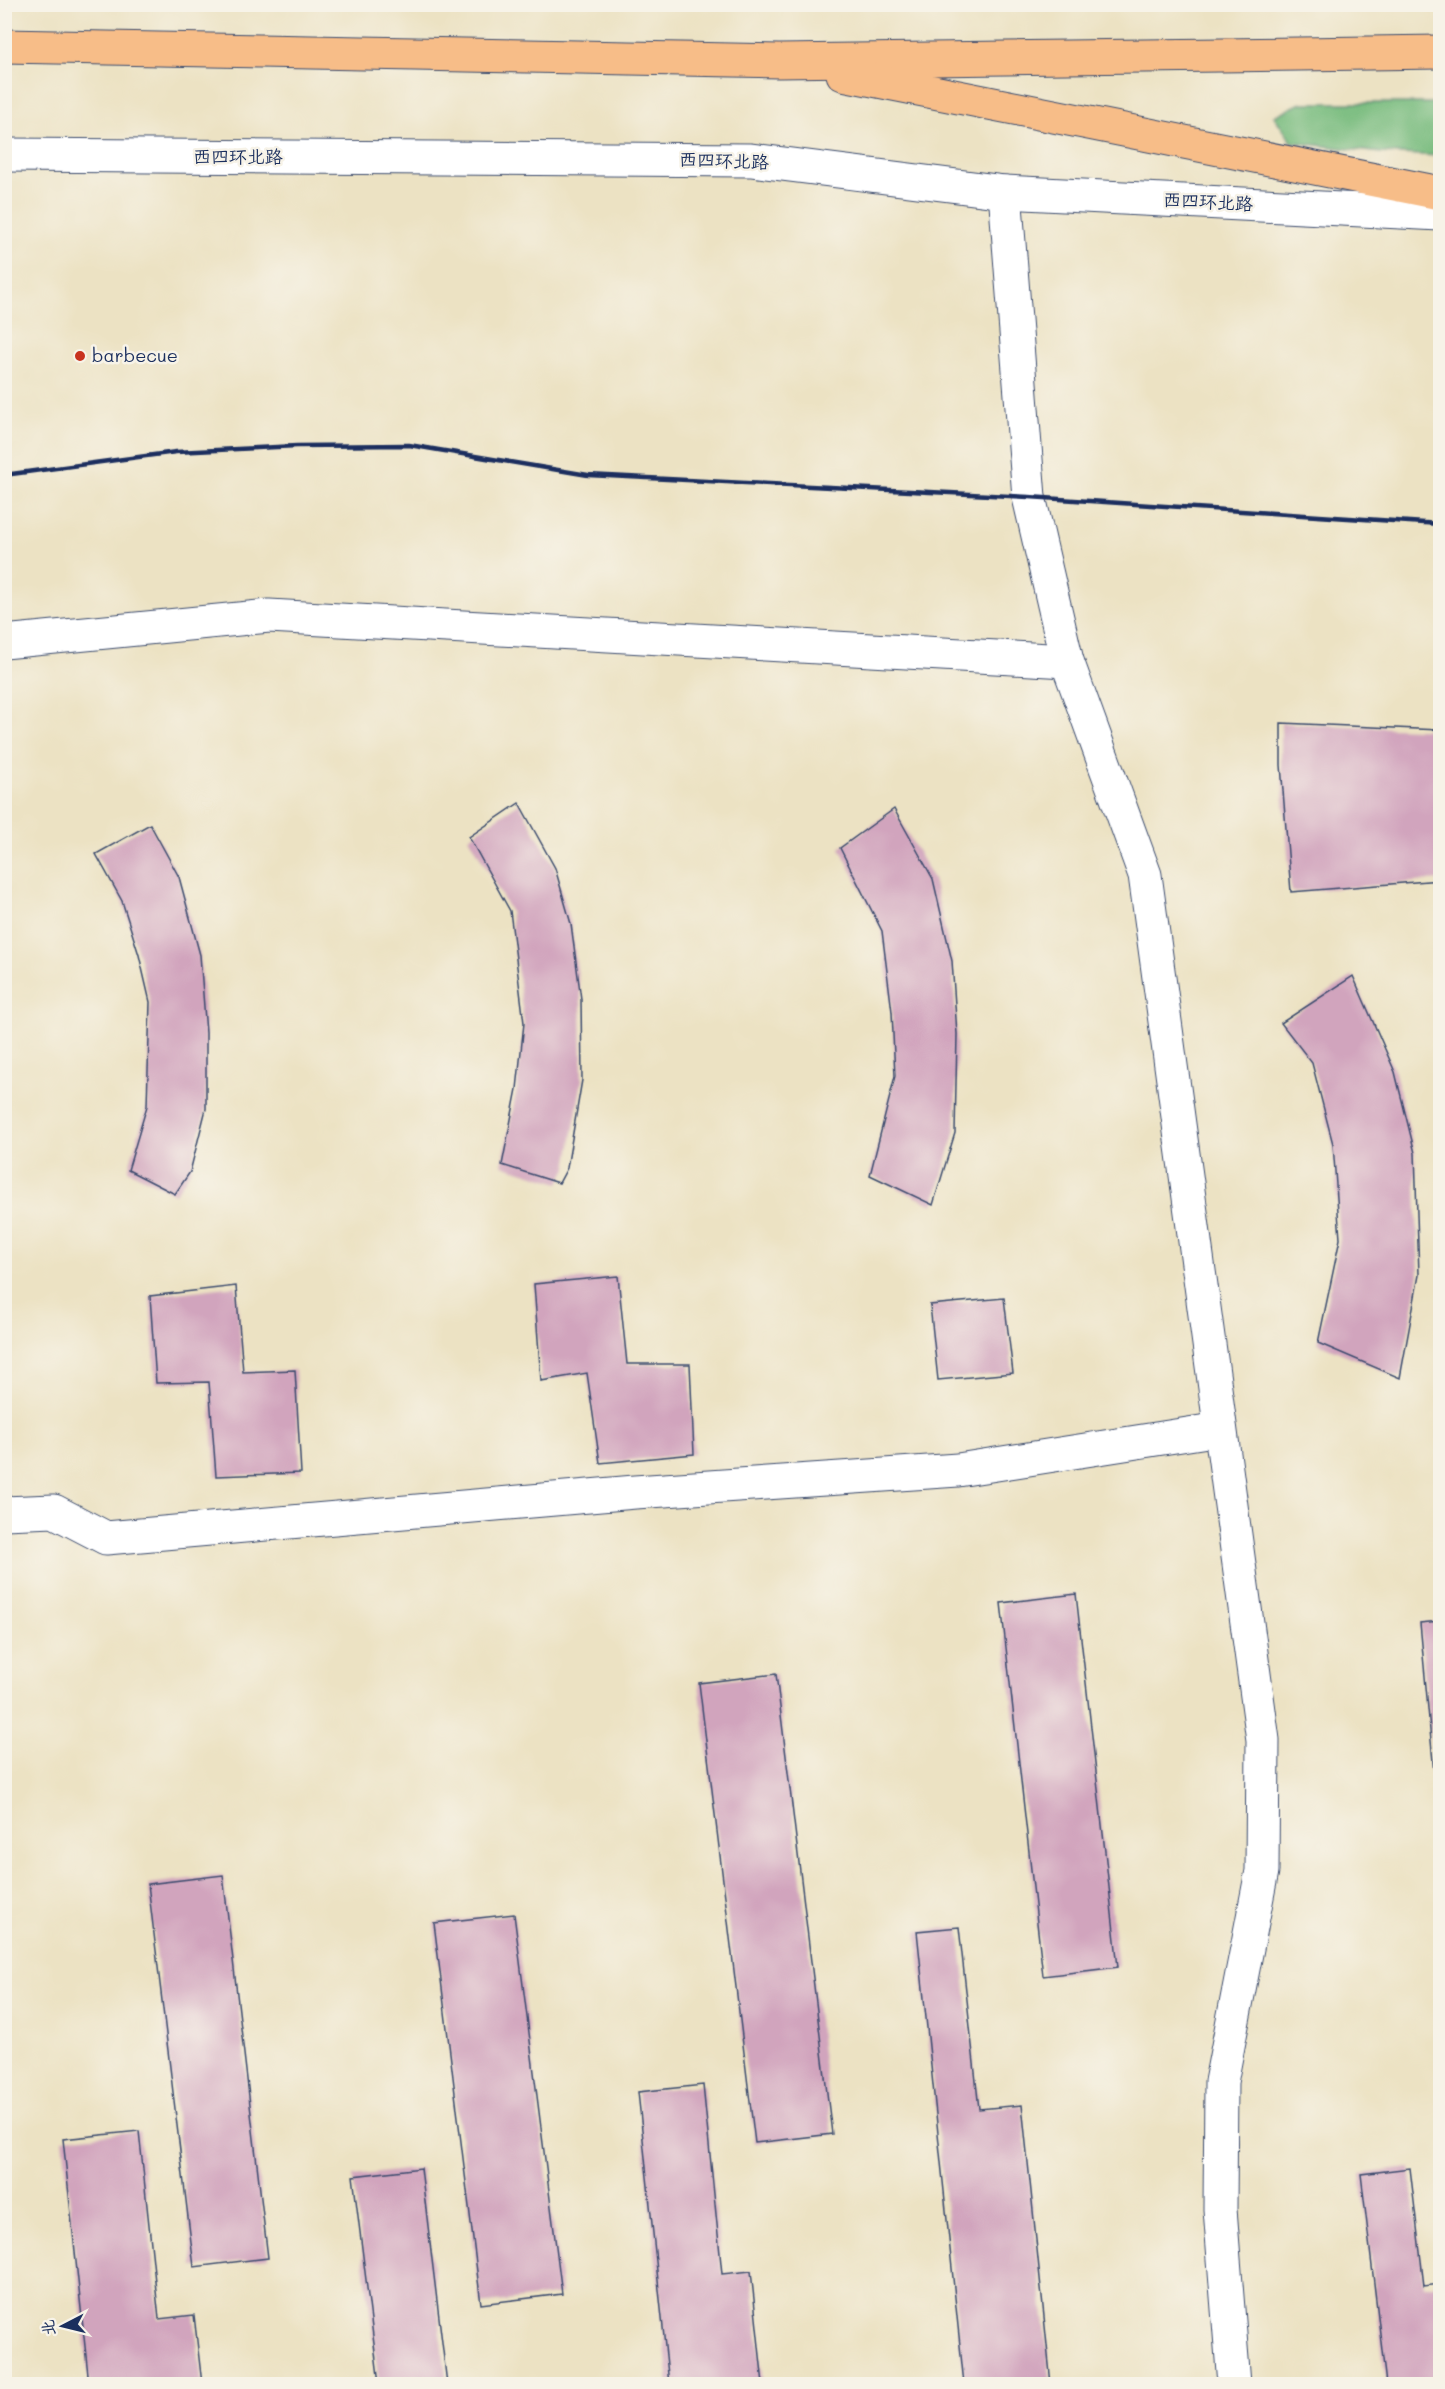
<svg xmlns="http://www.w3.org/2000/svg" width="1445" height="2389" font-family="Mali,'LXGW WenKai TC',sans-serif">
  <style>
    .forest { fill: #78bc7e; stroke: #4a766e; stroke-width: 1.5 }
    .building { fill: #d1a4bd }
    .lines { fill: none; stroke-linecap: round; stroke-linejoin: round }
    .minor-casing { stroke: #3a4a6d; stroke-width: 35 }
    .highway-casing { stroke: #3a4a6d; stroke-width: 35 }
    .minor { stroke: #fff; stroke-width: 33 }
    .highway { stroke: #f7bd88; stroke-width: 33 }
    .rail { stroke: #1b2f5e; stroke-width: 4.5 }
    .poi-dot { fill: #c8321e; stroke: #f7f3e8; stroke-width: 2 }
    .labels { text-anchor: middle; stroke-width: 5; stroke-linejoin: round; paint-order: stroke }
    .street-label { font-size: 18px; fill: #1b2f5e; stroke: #f7f3e8 }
    .poi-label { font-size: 18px; fill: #1b2f5e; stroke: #f7f3e8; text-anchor: start }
  </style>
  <rect width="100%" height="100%" fill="#f7f3e8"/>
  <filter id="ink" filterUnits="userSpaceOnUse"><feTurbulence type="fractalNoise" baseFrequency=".0167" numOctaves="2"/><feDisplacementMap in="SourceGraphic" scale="12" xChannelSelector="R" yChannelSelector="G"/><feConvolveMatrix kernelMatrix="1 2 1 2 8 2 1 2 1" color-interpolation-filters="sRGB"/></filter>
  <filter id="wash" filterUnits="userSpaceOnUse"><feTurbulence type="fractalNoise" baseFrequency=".008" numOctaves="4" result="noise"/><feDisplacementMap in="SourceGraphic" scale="24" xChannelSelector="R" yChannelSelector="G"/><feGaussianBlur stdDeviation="1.35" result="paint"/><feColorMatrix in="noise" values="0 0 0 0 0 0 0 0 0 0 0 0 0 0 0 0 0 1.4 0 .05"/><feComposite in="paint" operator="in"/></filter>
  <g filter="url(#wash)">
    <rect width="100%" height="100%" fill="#ece2c3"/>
    <path class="forest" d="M1301 103H1440V156L1382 153 1292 142 1274 116Z"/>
    <g id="blocks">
      <g class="building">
        <path d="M1281 723 1440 730V880L1291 892 1281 765Z"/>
        <path d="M519 803 555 868 571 924 581 999 582 1080 567 1168 559 1183 502 1165 517 1089 524 1023 510 911 469 837Z"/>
        <path d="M894 809 933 879 952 961 957 1034 955 1133 933 1205 870 1175 895 1076 892 1012 882 931 840 848Z"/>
        <path d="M150 824 179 877 200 955 206 1033V1109L190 1172 175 1194 128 1170 147 1106 150 1002 139 955 122 901 96 854Z"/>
        <path d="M1353 976 1395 1072 1415 1153 1419 1275 1400 1378 1318 1343 1340 1239 1333 1144 1312 1063 1281 1023Z"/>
        <path d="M618 1276 627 1364H690L694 1454 600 1463 587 1373 541 1381 534 1284Z"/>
        <path d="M236 1286 243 1372 295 1370 301 1473 216 1476 209 1382 156 1383 150 1296Z"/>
        <path d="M1004 1298 1013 1373 938 1380 930 1305Z"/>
        <path d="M1076 1594 1118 1967 1043 1976 1001 1603Z"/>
        <path d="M1440 1621V1826H1439L1420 1623Z"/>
        <path d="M776 1674 832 2134 755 2143 699 1683Z"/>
        <path d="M223 1875 268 2258 194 2267 148 1884Z"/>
        <path d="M514 1914 562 2294 481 2304 434 1923Z"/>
        <path d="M959 1927 979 2109 1022 2105 1051 2384H964L917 1931Z"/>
        <path d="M703 2085 722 2274 751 2271 763 2384H669L638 2092Z"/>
        <path d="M139 2131 159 2319 194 2315 202 2384H89L63 2139Z"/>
        <path d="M421 2168 447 2384H379L353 2176Z"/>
        <path d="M1410 2168 1424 2286 1440 2284V2384H1386L1361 2174Z"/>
      </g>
    </g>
  </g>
  <g filter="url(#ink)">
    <use href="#blocks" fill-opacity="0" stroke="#3a4a6d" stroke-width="1.5"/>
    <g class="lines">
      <g class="minor-casing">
        <g id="minor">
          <path d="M4 155 751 160 1005 192 1440 214"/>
          <path d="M1005 192 1029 497 1067 661 1145 875 1263 1740 1262 1871 1221 2082 1220 2209 1234 2384"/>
          <path d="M4 642 269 616 1067 661"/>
          <path d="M4 1513 54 1511 106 1538 635 1492 958 1470 1220 1429"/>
        </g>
      </g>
      <g class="highway-casing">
        <g id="highway">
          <path d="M4 46 779 61 1440 52"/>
          <path d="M843 74 1440 193"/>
        </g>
      </g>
      <use href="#minor" class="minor"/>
      <use href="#highway" class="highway"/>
      <path class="rail" d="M4 475 176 452 297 446 409 445 588 475 1029 497 1440 524"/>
    </g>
  </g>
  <circle class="poi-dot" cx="80" cy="356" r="6"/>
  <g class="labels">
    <g class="street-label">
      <text x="238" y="163">西四环北路</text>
      <text transform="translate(724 161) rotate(2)" y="6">西四环北路</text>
      <text transform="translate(1208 202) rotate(3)" y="6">西四环北路</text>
    </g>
    <g class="poi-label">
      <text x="92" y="362">barbecue</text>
    </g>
  </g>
  <rect width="1445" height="2389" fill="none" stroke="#f7f3e8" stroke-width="24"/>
  <g transform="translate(63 2326) rotate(263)" stroke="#f7f3e8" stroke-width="4.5" paint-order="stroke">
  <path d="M0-4.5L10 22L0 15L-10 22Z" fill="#1b2f5e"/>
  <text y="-9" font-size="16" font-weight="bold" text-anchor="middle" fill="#1b2f5e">北</text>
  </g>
</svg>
